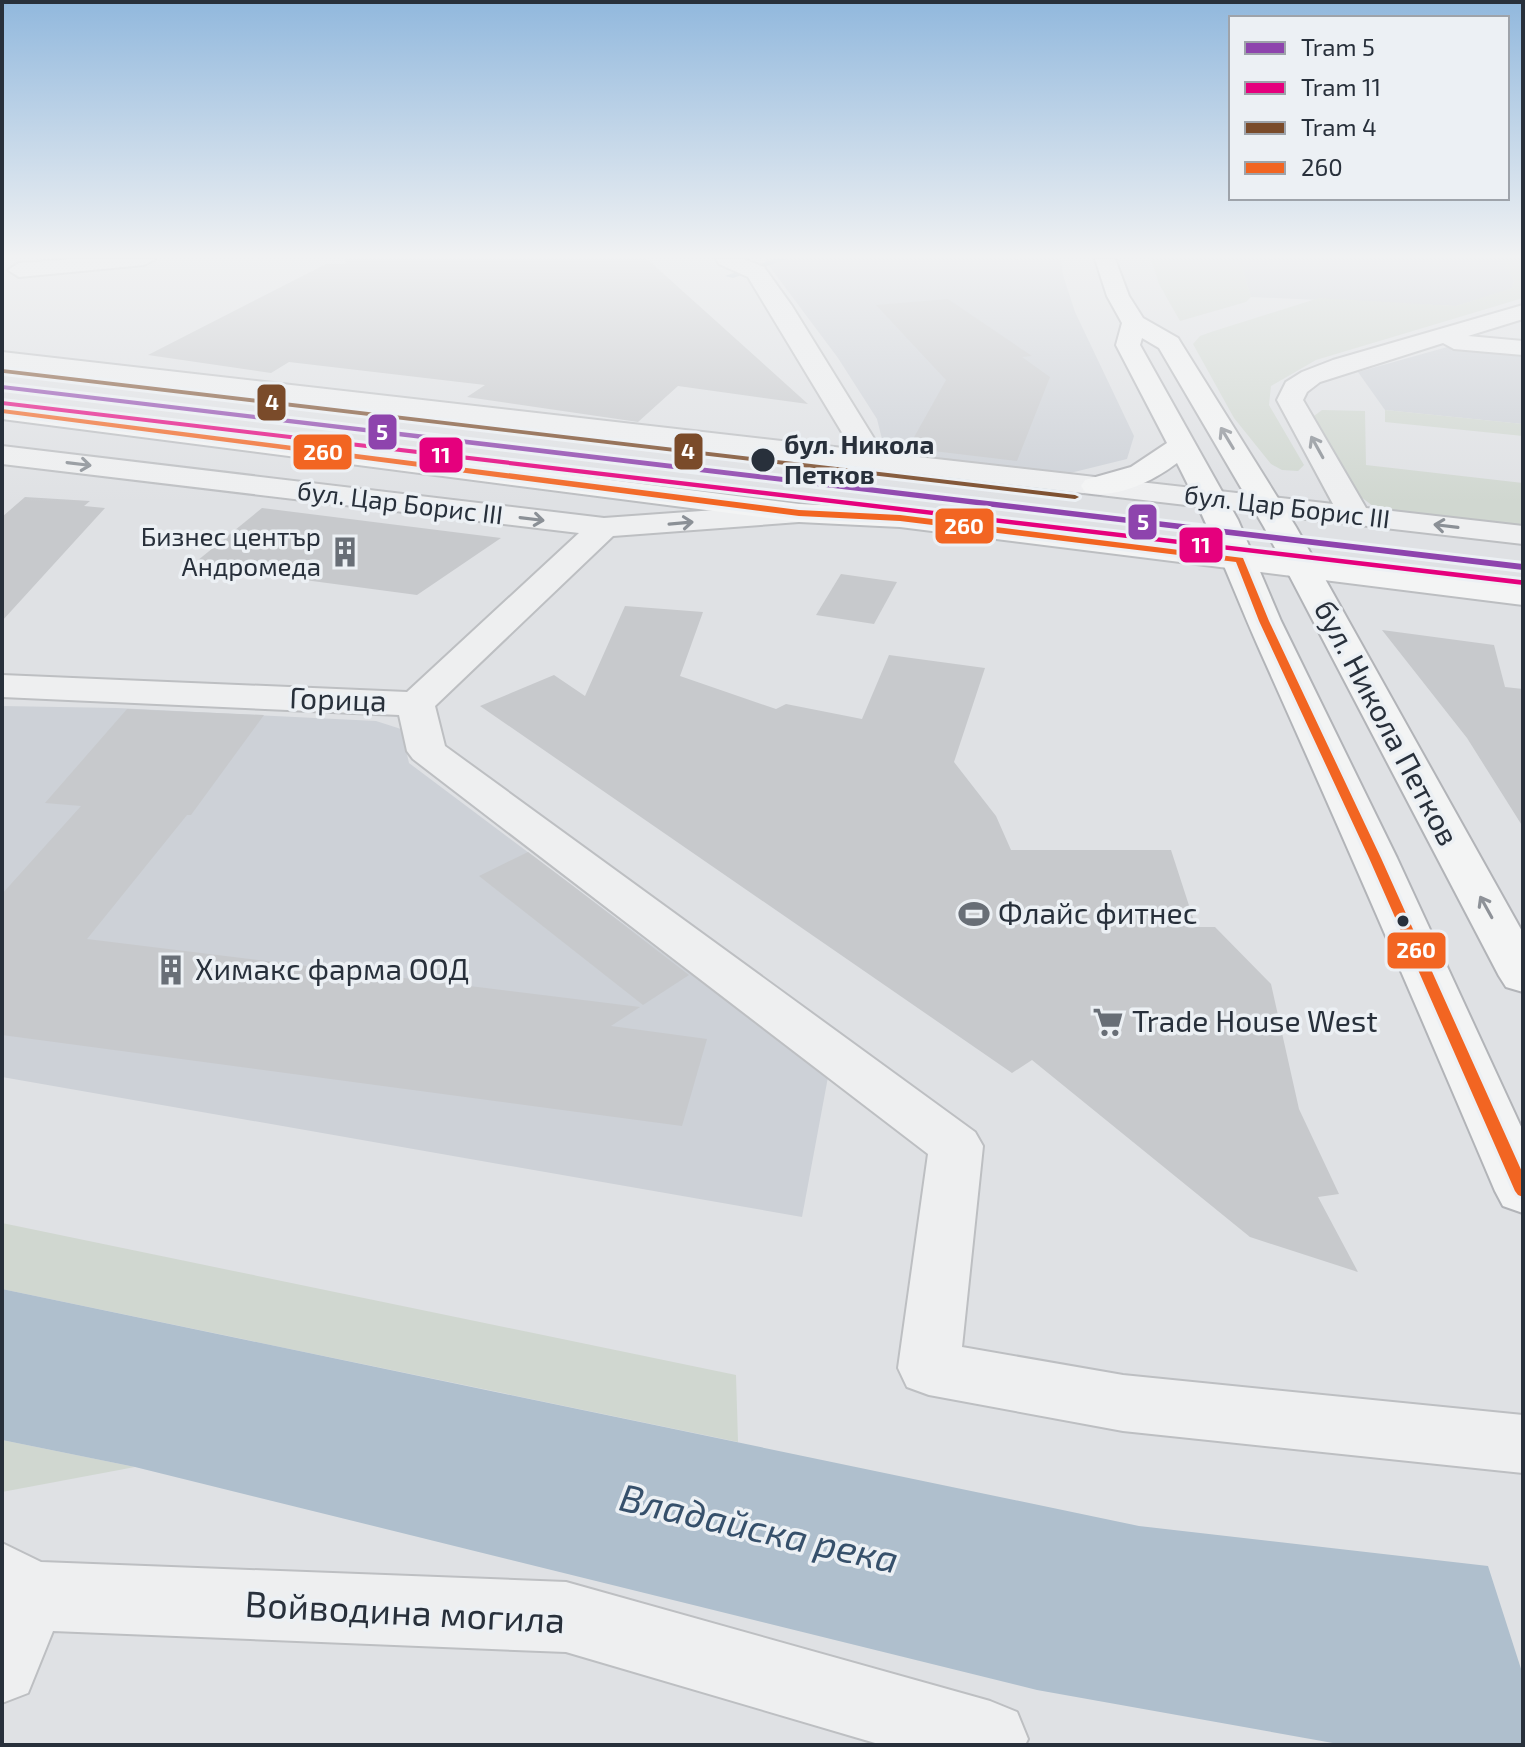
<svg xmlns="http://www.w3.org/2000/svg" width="1525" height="1747" font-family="'Exo 2',sans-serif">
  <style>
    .built { fill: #cdd1d7 }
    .green { fill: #d0d7d0 }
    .water { fill: #afbfcd }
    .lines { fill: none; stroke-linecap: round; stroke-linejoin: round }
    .stream { fill: #afbfcd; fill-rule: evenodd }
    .building { fill: #c7c9cc }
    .minor-casing { stroke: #bdbfc2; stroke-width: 4 }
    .major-casing { stroke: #bcbec1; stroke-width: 4 }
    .highway-casing { stroke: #b2b4b8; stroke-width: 4 }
    .minor { fill: #eeeff0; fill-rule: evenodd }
    .major { fill: #f3f4f4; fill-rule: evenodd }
    .highway { fill: #f3f4f4; fill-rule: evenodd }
    .bus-1-casing { stroke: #ecf0f4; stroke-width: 6 }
    .bus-1 { fill: #f26522; fill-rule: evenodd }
    .tram-1-casing { stroke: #ecf0f4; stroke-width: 6 }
    .tram-2-casing { stroke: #ecf0f4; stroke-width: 6 }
    .tram-3-casing { stroke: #ecf0f4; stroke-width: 6 }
    .tram-1 { fill: #8e44ad; fill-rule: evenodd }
    .tram-2 { fill: #e5007d; fill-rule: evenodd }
    .tram-3 { fill: #7a4b2a; fill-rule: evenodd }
    .oneway { stroke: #8e9298 }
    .oneway2 { stroke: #8b9096 }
    .stop-dot { fill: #28303b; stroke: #ecf0f4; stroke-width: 3 }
    .labels { text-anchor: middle; stroke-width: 7; stroke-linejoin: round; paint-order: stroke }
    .far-stop-label { font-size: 26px; font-weight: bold; fill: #28303b; stroke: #ecf0f4; text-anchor: start }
    .far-street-label { font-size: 26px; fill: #28303b; stroke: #ecf0f4 }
    .far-poi-label { font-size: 26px; fill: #28303b; stroke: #ecf0f4; text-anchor: end }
    .street-label { font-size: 30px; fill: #28303b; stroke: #ecf0f4 }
    .poi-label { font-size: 30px; fill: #28303b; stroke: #ecf0f4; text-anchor: start }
    .near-street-label { font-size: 36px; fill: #28303b; stroke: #ecf0f4 }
    .near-water-label { font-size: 38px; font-style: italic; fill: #36506b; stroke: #ecf0f4 }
    .line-badge { stroke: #ecf0f4; stroke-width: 3 }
    .badge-label { font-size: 22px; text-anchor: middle; font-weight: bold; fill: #fff }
  </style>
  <rect width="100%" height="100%" fill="#dfe1e4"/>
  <g class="built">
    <path d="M764 259H1061L1063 275 1075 312 1134 436 1127 459 1066 474 886 455 877 419 838 358Z"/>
    <path d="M1239 259H1502L1514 281 1512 289 1456 306 1251 297Z"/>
    <path d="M1451 346 1523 353V424L1385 410 1358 372Z"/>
    <path d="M2 706 117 708 376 721 401 729 409 763 828 1077 802 1217 2 1077Z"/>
  </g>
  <g class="green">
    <path d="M1151 259H1239L1251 297 1246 302 1180 321 1159 284Z"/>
    <path d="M1502 259H1523V298L1316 360 1271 386 1269 405 1304 465 1298 471 1282 470 1271 464 1234 418 1193 344 1200 336 1211 332 1319 298 1456 306 1512 288 1514 281Z"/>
    <path d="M1322 410 1365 411 1366 465 1523 483V525L1388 511 1373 506 1361 497 1314 416Z"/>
    <path d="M1385 410 1523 424V436L1385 422Z"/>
    <path d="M2 1223 736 1375 738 1442 2 1289Z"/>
    <path d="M2 1440 135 1467 2 1492Z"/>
  </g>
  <path class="water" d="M2 1289 1139 1526 1488 1566 1523 1675V1745H1344L1037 1690 135 1467 2 1440Z"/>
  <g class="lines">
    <path class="stream" d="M775 259H787L733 278 725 276Z"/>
  </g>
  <g class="building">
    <path d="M344 259H647L808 404 678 386 638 422 467 397 485 385 289 362 271 373 148 355 326 264H346Z"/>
    <path d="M948 299 1032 356 1022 357 1050 377 1017 461 908 448 946 380 876 305Z"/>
    <path d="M25 497 90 501 84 506 105 508 2 621V517Z"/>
    <path d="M262 508 501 538 417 595 192 565Z"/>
    <path d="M841 574 897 582 874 624 816 615Z"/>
    <path d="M625 606 703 612 680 676 776 709 786 704 862 719 889 655 985 668 954 762 996 816 1011 850H1171L1196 927H1215L1271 984 1299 1109 1339 1194 1318 1197 1358 1272 1250 1237 1032 1060 1012 1073 480 706 554 675 585 696Z"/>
    <path d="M1382 630 1494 645 1505 687 1523 689V827L1467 738Z"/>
    <path d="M127 709 264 715 191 815H187L87 939 640 1007 611 1026 707 1039 682 1126 2 1035V894L81 806 45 803Z"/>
    <path d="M528 852 569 883 689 975 643 1005 479 876Z"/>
  </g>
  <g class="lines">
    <g class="minor-casing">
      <g id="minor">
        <path d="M75 259H155L144 265 19 277 8 270 19 263Z"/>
        <path d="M716 259H744L764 267 792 306 883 453 1333 504 1277 400 1286 382 1302 372 1333 360 1523 305V319L1468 336 1523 341V355L1454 349 1443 343 1320 382 1307 392 1303 400 1366 508 1523 526V544L2 368V352L852 449 748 277 719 264Z"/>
        <path d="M2 446 604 518 799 504 810 506 814 513 810 520 799 522 613 536 435 706 445 746 975 1132 983 1146 962 1347 1123 1375 1523 1415V1473L1123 1431 929 1395 907 1387 898 1368 928 1154 413 759 407 751 399 715 2 697V675L407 692 579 533 2 464Z"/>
        <path d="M2 1543 41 1562 566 1582 990 1701 1017 1712 1028 1739 1025 1745H882L566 1652 53 1631 28 1693 2 1703Z"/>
      </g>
    </g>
    <g class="major-casing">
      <path id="major" d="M2 403 799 504 900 509 1523 585V605L900 527 799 522 2 419Z"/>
    </g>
    <g class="highway-casing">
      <path id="highway" d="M1095 259H1115L1129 296 1143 318 1178 338 1181 343 1296 527 1523 933V992L1506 987 1499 976 1264 527 1159 348 1142 338 1140 345 1238 520 1281 621 1397 858 1523 1131V1213L1503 1206 1495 1191C1420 1014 1344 838 1265 662 1235 596 1211 528 1177 463 1153 481 1116 500 1085 492L1081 486 1085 480 1131 467 1167 443 1116 345 1122 323 1107 296Z"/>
    </g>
    <use href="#minor" class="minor"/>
    <use href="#major" class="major"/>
    <use href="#highway" class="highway"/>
    <g class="bus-1-casing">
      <path id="bus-1" d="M2 409 799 510 900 515 1243 558 1269 621 1381 858 1523 1174V1197L1518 1195 1515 1191 1369 858 1259 621 1236 562 900 521 799 516 2 413Z"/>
    </g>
    <use href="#bus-1" class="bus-1"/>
    <g class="tram-1-casing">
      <path id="tram-1" d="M2 385 1523 564V570L2 389Z"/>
    </g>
    <g class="tram-2-casing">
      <path id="tram-2" d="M2 401 1521 580 1523 581V585L2 405Z"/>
    </g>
    <g class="tram-3-casing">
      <path id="tram-3" d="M2 369 1075 495 1079 497 1075 499 4 373H2Z"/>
    </g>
    <use href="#tram-1" class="tram-1"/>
    <use href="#tram-2" class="tram-2"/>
    <use href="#tram-3" class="tram-3"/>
  </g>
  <defs><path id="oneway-shaft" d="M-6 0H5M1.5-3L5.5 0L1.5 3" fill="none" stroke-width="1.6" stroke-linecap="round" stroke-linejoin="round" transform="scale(2)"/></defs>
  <g class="oneway">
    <use href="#oneway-shaft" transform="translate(1227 438) rotate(-121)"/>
    <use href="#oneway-shaft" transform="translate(1486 907) rotate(-119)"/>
  </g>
  <g class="oneway2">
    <use href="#oneway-shaft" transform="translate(1317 447) rotate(-119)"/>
    <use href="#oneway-shaft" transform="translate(79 464) rotate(7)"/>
    <use href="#oneway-shaft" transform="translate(532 519) rotate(7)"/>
    <use href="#oneway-shaft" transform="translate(681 523) rotate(-5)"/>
    <use href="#oneway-shaft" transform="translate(1446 526) rotate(-173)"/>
  </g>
  <linearGradient id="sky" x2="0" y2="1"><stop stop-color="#91b8dd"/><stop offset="0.51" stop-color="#f1f2f3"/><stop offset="1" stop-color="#f1f2f3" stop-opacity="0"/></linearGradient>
  <rect width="1525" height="503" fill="url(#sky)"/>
  <defs>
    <g id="building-bare" transform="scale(2.4)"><path d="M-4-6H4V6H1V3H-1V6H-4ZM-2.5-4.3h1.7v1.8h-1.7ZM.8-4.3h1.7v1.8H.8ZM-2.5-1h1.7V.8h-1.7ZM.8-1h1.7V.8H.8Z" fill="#686e76" stroke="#ecf0f4" stroke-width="2.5" paint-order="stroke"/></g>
    <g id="stadium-bare" transform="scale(2.4)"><path d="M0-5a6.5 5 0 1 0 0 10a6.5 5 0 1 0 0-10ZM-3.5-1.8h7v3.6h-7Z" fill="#686e76" stroke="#ecf0f4" stroke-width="2.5" paint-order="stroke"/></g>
    <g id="supermarket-bare" transform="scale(2.4)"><path d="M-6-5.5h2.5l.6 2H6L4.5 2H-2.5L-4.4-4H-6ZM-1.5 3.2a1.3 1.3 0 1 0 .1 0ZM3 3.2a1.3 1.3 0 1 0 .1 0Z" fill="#686e76" stroke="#ecf0f4" stroke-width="2.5" paint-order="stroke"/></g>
  </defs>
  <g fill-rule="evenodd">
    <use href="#building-bare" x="345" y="552"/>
    <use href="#stadium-bare" x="974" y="914"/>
    <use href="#building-bare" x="171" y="970"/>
    <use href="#supermarket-bare" x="1108" y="1022"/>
  </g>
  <g class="stop-dot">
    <circle cx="763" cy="460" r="13"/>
    <circle cx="1403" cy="921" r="7"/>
  </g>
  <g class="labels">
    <g class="far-stop-label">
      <text x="784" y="454">бул. Никола<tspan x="784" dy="30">Петков</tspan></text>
    </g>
    <g class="far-street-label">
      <text transform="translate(400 503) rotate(7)" y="9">бул. Цар Борис III</text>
      <text transform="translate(1287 507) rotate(7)" y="9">бул. Цар Борис III</text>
    </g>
    <g class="far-poi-label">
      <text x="321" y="546">Бизнес център<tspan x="321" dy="30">Андромеда</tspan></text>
    </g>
    <g class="street-label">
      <text transform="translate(338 700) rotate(2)" y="10">Горица</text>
      <text transform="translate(1386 723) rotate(62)" y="10">бул. Никола Петков</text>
    </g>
    <g class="poi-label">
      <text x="998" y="924">Флайс фитнес</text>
      <text x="195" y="980">Химакс фарма ООД</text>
      <text x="1132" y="1032">Trade House West</text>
    </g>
    <g class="near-street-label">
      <text transform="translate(405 1612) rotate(3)" y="13">Войводина могила</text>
    </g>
    <g class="near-water-label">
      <text transform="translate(759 1529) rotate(13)" y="13">Владайска река</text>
    </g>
  </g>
  <g class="line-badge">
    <rect x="256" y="383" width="31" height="39" rx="8" fill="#7a4b2a"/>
    <rect x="367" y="413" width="31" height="38" rx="8" fill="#8e44ad"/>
    <rect x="673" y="432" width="31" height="39" rx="8" fill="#7a4b2a"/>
    <rect x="292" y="433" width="61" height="38" rx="8" fill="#f26522"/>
    <rect x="418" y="436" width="46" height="38" rx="8" fill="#e5007d"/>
    <rect x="1127" y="503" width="31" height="38" rx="8" fill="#8e44ad"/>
    <rect x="934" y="507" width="61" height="38" rx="8" fill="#f26522"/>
    <rect x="1178" y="526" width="46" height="38" rx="8" fill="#e5007d"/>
    <rect x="1386" y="931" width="61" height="39" rx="8" fill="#f26522"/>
  </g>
  <g class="badge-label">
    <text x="272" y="410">4</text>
    <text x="382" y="440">5</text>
    <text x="688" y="459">4</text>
    <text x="323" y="460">260</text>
    <text x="441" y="463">11</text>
    <text x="1143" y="530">5</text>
    <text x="964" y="534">260</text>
    <text x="1201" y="553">11</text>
    <text x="1416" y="958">260</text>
  </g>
  <rect width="1525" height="1747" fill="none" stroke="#28303b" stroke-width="8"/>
  <rect x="1229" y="16" width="280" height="184" fill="#ecf0f4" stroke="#9ea3aa" stroke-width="2"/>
  <rect x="1245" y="42" width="40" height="12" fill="#8e44ad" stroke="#9ea3aa" stroke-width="2"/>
  <text x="1301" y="56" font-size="24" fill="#28303b">Tram 5</text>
  <rect x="1245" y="82" width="40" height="12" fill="#e5007d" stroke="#9ea3aa" stroke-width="2"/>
  <text x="1301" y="96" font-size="24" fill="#28303b">Tram 11</text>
  <rect x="1245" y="122" width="40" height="12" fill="#7a4b2a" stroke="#9ea3aa" stroke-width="2"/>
  <text x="1301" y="136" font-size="24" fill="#28303b">Tram 4</text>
  <rect x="1245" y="162" width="40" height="12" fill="#f26522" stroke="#9ea3aa" stroke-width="2"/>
  <text x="1301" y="176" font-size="24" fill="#28303b">260</text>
</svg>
